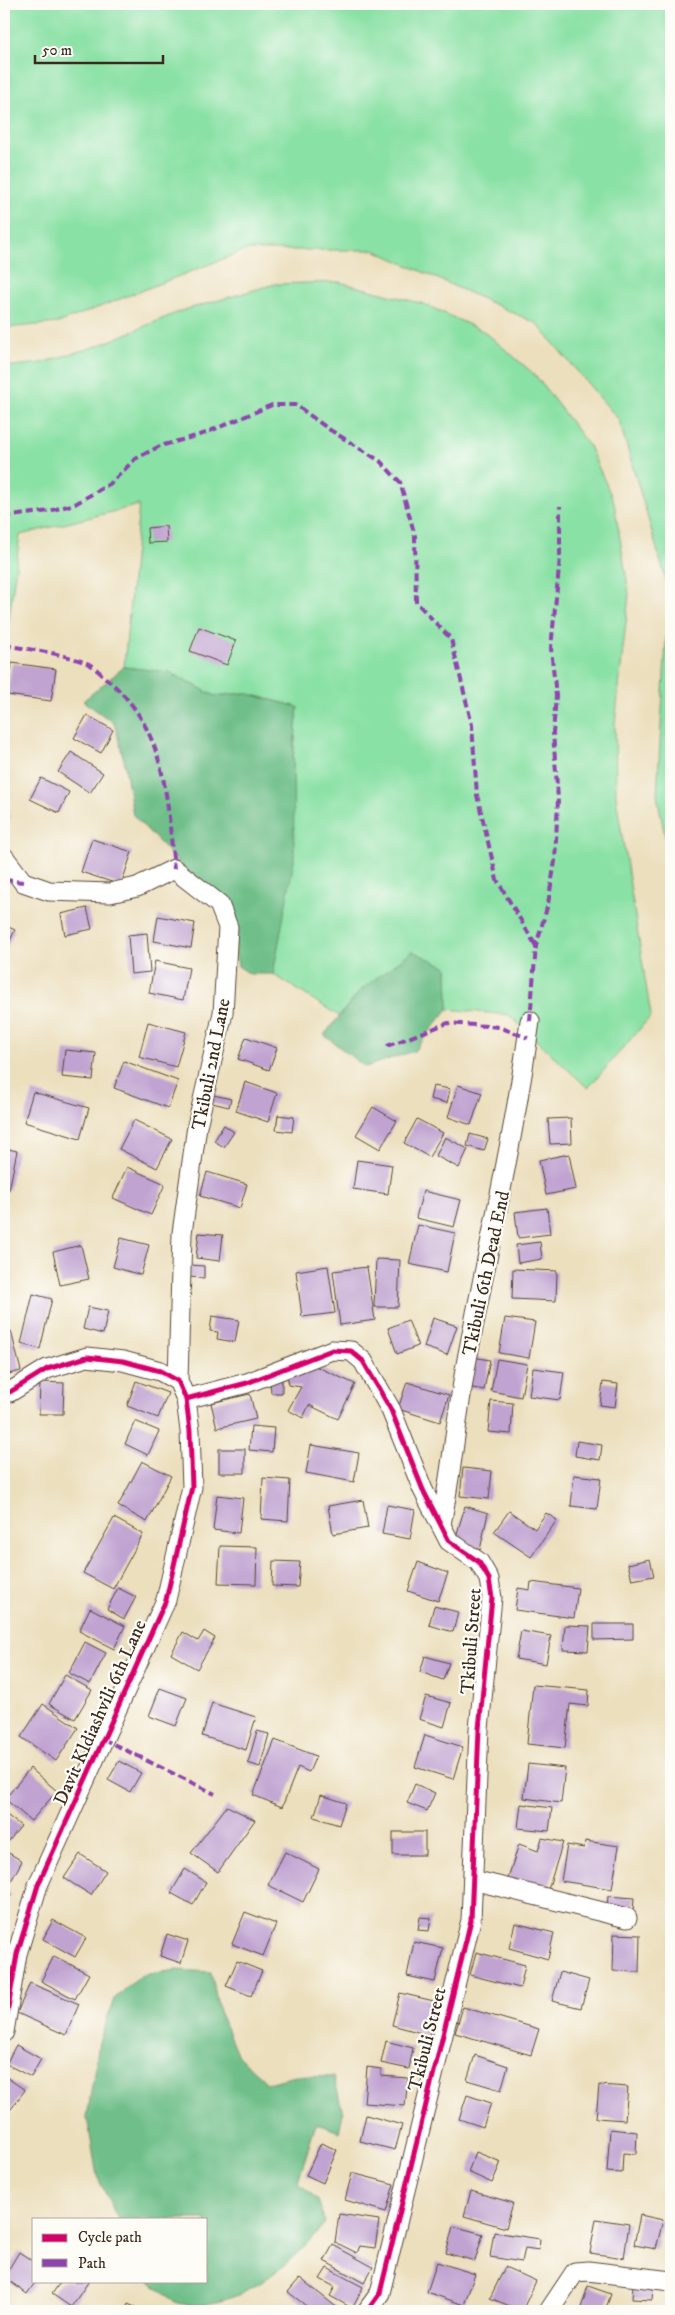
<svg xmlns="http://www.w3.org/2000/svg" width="675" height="2315" font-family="'IM FELL DW Pica',serif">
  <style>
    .green { fill: #8ae1a5; stroke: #628662 }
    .forest { fill: #6fbf8a; stroke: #557454 }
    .building { fill: #c0a3d1 }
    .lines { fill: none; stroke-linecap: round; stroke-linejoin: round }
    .minor-casing { stroke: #564536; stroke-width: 21 }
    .minor { stroke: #fff; stroke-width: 19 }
    .quiet { stroke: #8e44ad; stroke-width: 4; stroke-dasharray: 8 4; stroke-linecap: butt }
    .cycleway-casing { stroke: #fdfcf7; stroke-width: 8 }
    .cycleway { stroke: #d6006c; stroke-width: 5 }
    .labels { text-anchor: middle; stroke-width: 4.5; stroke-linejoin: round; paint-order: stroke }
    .street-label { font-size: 19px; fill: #3b2a1e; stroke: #fdfcf7 }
  </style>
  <rect width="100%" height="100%" fill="#fdfcf7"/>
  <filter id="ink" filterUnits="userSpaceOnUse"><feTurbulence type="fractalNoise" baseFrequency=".02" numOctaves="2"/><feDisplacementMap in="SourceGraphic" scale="10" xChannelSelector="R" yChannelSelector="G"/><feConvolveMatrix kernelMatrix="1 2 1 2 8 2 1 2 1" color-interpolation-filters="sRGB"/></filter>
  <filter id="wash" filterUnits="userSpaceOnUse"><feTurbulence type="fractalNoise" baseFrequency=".0096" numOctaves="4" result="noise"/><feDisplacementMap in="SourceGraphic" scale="20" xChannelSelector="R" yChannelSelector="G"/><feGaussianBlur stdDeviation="1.12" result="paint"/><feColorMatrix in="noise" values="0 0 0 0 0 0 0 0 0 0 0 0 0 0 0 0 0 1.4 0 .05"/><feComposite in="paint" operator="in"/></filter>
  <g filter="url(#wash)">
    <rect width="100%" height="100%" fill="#ecdfbe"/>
    <g class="green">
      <path d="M4 4H671V867L657 795 669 590 619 420 536 323 374 250H246L58 323 4 328Z"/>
      <path d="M339 282 424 304 485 332 535 375 589 446 614 502 629 594 615 724 616 798 651 1016 588 1088 509 1015 448 1009 447 967 362 989 339 1016 273 974 298 707 245 693 215 696 169 672 124 667 139 505 20 535 4 656V367L41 363 100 345 181 311 275 284Z"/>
    </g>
    <g class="forest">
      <path d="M124 667 169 672 215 696 245 693 298 707 293 756 294 860 273 974H250L238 966 226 902 186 870 133 815 124 760 114 723 83 701Z"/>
      <path d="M412 951 447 967 448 1009 414 1051 365 1067 324 1035 362 989Z"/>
      <path d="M176 1970 211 1972 219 2011 238 2056 267 2083 296 2076 334 2077 343 2113 339 2132 316 2123 298 2182 318 2200 325 2223C292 2263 236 2315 177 2303 167 2298 159 2288 150 2281H206V2219H118L97 2176 87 2117 99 2042 114 1999 142 1975Z"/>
    </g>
    <g id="blocks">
      <g class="building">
        <path d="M166 526 167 542 148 543 147 528Z"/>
        <path d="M199 627 236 641 227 665 190 651Z"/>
        <path d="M12 663 56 669 51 701 7 695Z"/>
        <path d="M87 715 113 730 101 753 74 738Z"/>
        <path d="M71 752 103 773 90 793 58 772Z"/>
        <path d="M41 778 69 792 59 813 30 799Z"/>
        <path d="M4 813 10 816 4 831Z"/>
        <path d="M92 839 132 852 121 885 81 872Z"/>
        <path d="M87 908 92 929 65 935 61 914Z"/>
        <path d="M158 916 195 923 191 948 154 941Z"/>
        <path d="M4 925 15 930 4 954Z"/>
        <path d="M147 933 150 972 131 974 128 935Z"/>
        <path d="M155 961 189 968 183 1000 149 993Z"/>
        <path d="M148 1022 186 1032 176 1067 139 1057Z"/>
        <path d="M246 1037 277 1048 269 1070 238 1059Z"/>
        <path d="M65 1050 96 1053 93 1080 62 1077Z"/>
        <path d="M124 1061 178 1081 168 1108 114 1088Z"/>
        <path d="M245 1082 277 1093 268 1122 236 1111Z"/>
        <path d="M458 1085 482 1093 471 1125 448 1117Z"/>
        <path d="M433 1086 450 1089 447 1103 430 1099Z"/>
        <path d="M33 1092 89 1108 80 1139 24 1122Z"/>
        <path d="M214 1095 231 1099 229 1107 212 1103Z"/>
        <path d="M373 1107 397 1121 380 1149 356 1135Z"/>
        <path d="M278 1115 294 1117 292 1132 276 1130Z"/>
        <path d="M571 1118 572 1143 550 1144 548 1119Z"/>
        <path d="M417 1119 443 1133 429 1157 404 1143Z"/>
        <path d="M134 1120 172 1139 157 1168 119 1149Z"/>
        <path d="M224 1125 234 1132 224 1147 214 1141Z"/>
        <path d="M470 1134 488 1139 484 1151 467 1146Z"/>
        <path d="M445 1137 468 1149 459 1168 436 1156Z"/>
        <path d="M4 1148 17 1151 9 1190 4 1189Z"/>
        <path d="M569 1154 576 1189 546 1195 539 1160Z"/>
        <path d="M357 1160 392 1165 388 1194 353 1189Z"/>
        <path d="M127 1167 165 1184 151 1215 113 1198Z"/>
        <path d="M207 1172 247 1184 240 1208 200 1196Z"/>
        <path d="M423 1191 461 1200 454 1227 416 1218Z"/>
        <path d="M547 1208 550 1234 518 1238 515 1212Z"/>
        <path d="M418 1225 455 1233 447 1272 409 1264Z"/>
        <path d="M199 1233 223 1235 220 1261 196 1258Z"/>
        <path d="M121 1238 149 1245 141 1275 113 1267Z"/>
        <path d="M540 1242 542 1259 518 1263 516 1245Z"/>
        <path d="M81 1245 89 1279 60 1285 53 1252Z"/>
        <path d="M376 1259 400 1260 398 1307H374Z"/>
        <path d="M189 1265 204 1266V1278L188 1277Z"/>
        <path d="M328 1266 335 1313 302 1317 296 1271Z"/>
        <path d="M367 1267 375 1320 340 1325 333 1271Z"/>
        <path d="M513 1269 557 1271 556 1301 512 1299Z"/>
        <path d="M33 1294 52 1299 40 1349 21 1344Z"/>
        <path d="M88 1307 108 1311 103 1334 83 1329Z"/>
        <path d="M212 1316 239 1320 235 1342 217 1339 218 1332 210 1331Z"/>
        <path d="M433 1318 457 1326 447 1355 424 1347Z"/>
        <path d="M505 1318 535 1322 529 1358 499 1353Z"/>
        <path d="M408 1320 418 1346 397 1354 388 1328Z"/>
        <path d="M11 1331 21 1371 4 1375V1333Z"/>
        <path d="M472 1357 490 1360 484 1390 467 1387Z"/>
        <path d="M497 1359 527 1364 521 1397 491 1391Z"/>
        <path d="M313 1365 355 1384 338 1419 309 1405 303 1418 288 1410 301 1387 289 1385 287 1375Z"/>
        <path d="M533 1368 564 1372 560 1400 529 1396Z"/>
        <path d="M270 1379H282V1393H271Z"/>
        <path d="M136 1381 168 1393 158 1418 127 1406Z"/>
        <path d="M40 1382 64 1383 63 1414H39Z"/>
        <path d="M407 1382 449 1395 440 1422 398 1409Z"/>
        <path d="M603 1382 618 1384 615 1407 600 1405Z"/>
        <path d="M250 1394 256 1419 217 1428 211 1403Z"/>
        <path d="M491 1401 513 1403 511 1434 488 1432Z"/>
        <path d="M135 1421 159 1431 148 1455 125 1444Z"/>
        <path d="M251 1426 274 1428 272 1452 249 1450Z"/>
        <path d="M577 1441 602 1445 600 1460 575 1456Z"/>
        <path d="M311 1445 359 1453 354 1482 306 1473Z"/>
        <rect x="219" y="1449" width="26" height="24"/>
        <path d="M142 1461 171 1476 147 1522 118 1506Z"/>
        <path d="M463 1468 492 1471 489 1499 460 1496Z"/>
        <path d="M574 1475 601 1478 597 1509 571 1506Z"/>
        <path d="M263 1478 290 1480 288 1521 261 1519Z"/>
        <path d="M217 1495 243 1498 239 1533 213 1530Z"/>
        <path d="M363 1500 368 1528 333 1534 328 1506Z"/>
        <path d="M387 1505 415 1510 410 1539 382 1534Z"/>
        <path d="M465 1506 488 1513 480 1550 456 1537Z"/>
        <path d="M509 1511 535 1529 546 1513 557 1520 531 1557 494 1532Z"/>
        <path d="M114 1518 143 1534 113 1589 83 1573Z"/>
        <path d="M220 1546 257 1547 256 1584 218 1583Z"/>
        <path d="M650 1559 654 1576 632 1580 628 1564Z"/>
        <path d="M273 1561 300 1562 298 1587 272 1586Z"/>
        <path d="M418 1562 448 1573 438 1601 408 1591Z"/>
        <path d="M531 1582 578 1588 574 1618 515 1610 518 1588 530 1590Z"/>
        <path d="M118 1588 136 1597 124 1619 107 1609Z"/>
        <path d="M434 1606 458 1612 453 1632 429 1625Z"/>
        <path d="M90 1608 125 1626 114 1649 79 1631Z"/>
        <path d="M594 1624H633V1639L594 1640Z"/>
        <path d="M565 1625 590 1626 588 1651 563 1650Z"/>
        <path d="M204 1631 215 1638 197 1669 171 1654 183 1632 198 1641Z"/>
        <path d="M521 1631 551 1636 546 1664 516 1659Z"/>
        <path d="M85 1642 106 1653 90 1684 69 1673Z"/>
        <path d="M425 1656 449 1663 443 1680 420 1672Z"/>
        <path d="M65 1675 92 1690 75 1719 49 1704Z"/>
        <path d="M533 1685 589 1690 588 1706 570 1704 565 1748 527 1744Z"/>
        <path d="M160 1688 187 1698 176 1726 149 1716Z"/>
        <path d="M426 1696 451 1703 444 1727 419 1719Z"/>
        <path d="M212 1703 256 1717 246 1750 202 1736Z"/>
        <path d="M43 1704 78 1728 56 1761 21 1737Z"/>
        <path d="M257 1731 269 1734 260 1767 248 1763Z"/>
        <path d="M425 1735 463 1747 453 1779 415 1767Z"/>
        <path d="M275 1740 316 1756 309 1772 298 1767 282 1807 253 1795Z"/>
        <path d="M119 1761 141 1773 130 1792 108 1780Z"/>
        <path d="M528 1764 565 1768 561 1803 524 1798Z"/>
        <path d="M30 1768 57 1791 31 1821 5 1799Z"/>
        <path d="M415 1784 435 1793 427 1811 407 1803Z"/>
        <path d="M321 1795 346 1803 339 1825 314 1817Z"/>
        <path d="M521 1804 552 1808 549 1831 518 1828Z"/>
        <path d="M227 1806 255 1820 218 1872 191 1853Z"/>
        <path d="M4 1813 21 1826 8 1842 4 1839Z"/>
        <rect x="393" y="1832" width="32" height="23"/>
        <path d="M542 1838 563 1842 547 1893 507 1881 519 1844 538 1851Z"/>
        <path d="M585 1841 619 1846 612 1889 561 1881 567 1845 584 1848Z"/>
        <path d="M4 1850 22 1861 11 1881 4 1876Z"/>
        <path d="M285 1852 319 1869 303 1902 268 1885Z"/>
        <path d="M80 1854 106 1871 91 1895 64 1878Z"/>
        <path d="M185 1869 206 1882 193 1905 171 1893Z"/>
        <path d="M4 1889 11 1894 4 1906Z"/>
        <path d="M608 1896 634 1898 633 1912 607 1910Z"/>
        <path d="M245 1912 276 1924 263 1956 232 1944Z"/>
        <path d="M420 1917 431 1918 429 1931 418 1930Z"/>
        <path d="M53 1920 86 1938 75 1957 43 1939Z"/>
        <path d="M515 1923 554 1933 548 1959 509 1948Z"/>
        <path d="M167 1934 188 1941 181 1963 160 1956Z"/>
        <path d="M614 1934 640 1935 639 1972 613 1971Z"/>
        <path d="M414 1942 443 1948 435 1982 407 1976Z"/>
        <path d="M476 1952 525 1965 520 1988 470 1975Z"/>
        <path d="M54 1956 89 1974 75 1999 41 1981Z"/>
        <path d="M237 1961 262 1971 251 1996 226 1986Z"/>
        <path d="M560 1972 589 1980 581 2008 552 2001Z"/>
        <path d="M30 1983 79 2004 66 2035 17 2013Z"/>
        <path d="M400 1993 438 2002 429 2035 392 2025Z"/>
        <path d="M463 2007 539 2029 531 2055 455 2033Z"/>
        <path d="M386 2041 413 2048 409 2069 381 2063Z"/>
        <path d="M16 2045 41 2059 31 2077 6 2064Z"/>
        <path d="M475 2055 508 2066 501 2090 467 2080Z"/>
        <path d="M367 2067 381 2069V2076L408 2078 405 2106 364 2103Z"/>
        <path d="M6 2077 25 2090 11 2109 4 2104V2081Z"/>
        <path d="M599 2085 628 2087 625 2120 596 2118Z"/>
        <path d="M467 2095 491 2103 483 2127 459 2119Z"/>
        <path d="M366 2115 402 2125 395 2150 360 2141Z"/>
        <path d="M610 2129 637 2132 636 2154 623 2153 622 2173 607 2172Z"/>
        <path d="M321 2143 337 2150 323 2183 306 2175Z"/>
        <path d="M476 2152 501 2162 492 2183 468 2172Z"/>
        <path d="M352 2173 394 2184 386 2212 345 2200Z"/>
        <path d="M471 2191 513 2203 506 2228 464 2216Z"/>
        <path d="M339 2214 379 2220 375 2248 360 2246 357 2253 335 2242Z"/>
        <path d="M640 2215 663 2220 656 2249 634 2245Z"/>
        <path d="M596 2219 629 2224 624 2258 590 2253Z"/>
        <path d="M453 2226 483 2234 475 2261 446 2253Z"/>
        <path d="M494 2232 540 2239 539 2250 525 2248 522 2262 490 2257Z"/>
        <path d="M333 2245 373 2267 364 2283 324 2261Z"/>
        <path d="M19 2252 34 2262V2281H36L27 2294 4 2277Z"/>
        <path d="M437 2262 475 2274 464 2305 427 2292Z"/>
        <path d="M505 2267 536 2281 522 2311 490 2298Z"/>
        <path d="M327 2268 363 2287 352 2308 330 2296 335 2287 320 2279Z"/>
        <path d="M300 2278 340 2310 339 2311H313L288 2292Z"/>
        <path d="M61 2281H89L71 2307 52 2294Z"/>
        <path d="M633 2284 653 2286 652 2300 632 2299Z"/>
        <path d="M588 2286 611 2294 605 2311H580Z"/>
        <path d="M128 2304 144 2311H125Z"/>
        <path d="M297 2306 304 2311H293Z"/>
        <path d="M614 2307 624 2311H612Z"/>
      </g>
    </g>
  </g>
  <g filter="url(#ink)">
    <use href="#blocks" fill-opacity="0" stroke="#564536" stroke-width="1"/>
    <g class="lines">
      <g class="minor-casing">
        <g id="minor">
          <path d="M4 857 23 882 49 891 110 893 137 887 174 869 219 904 228 927 223 1013 197 1126 182 1233 178 1381"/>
          <path d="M4 1392H10L47 1369 87 1357 123 1361 160 1371 178 1381 186 1399 190 1431 192 1487 166 1600 38 1885 17 1954 4 2032"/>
          <path d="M186 1399 247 1383 332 1350 351 1351 363 1361 391 1410 423 1490 449 1541 479 1562 489 1579 492 1598 479 1729 471 1920 380 2293 367 2311"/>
          <path d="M441 1524C453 1466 457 1407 469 1349 490 1240 515 1132 530 1021"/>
          <path d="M473 1880 627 1918"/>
          <path d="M549 2311 575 2272 588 2271 671 2281"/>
        </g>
      </g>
      <use href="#minor" class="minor"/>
      <g class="quiet">
        <path d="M4 517 49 511 75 504 111 483 135 459 160 446 203 434 272 405H296L327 428 380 461 400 482 415 536 416 602 451 639 472 725 477 795 497 880 536 946"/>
        <path d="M4 645C32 650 63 653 89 664 96 668 103 676 109 681 167 730 167 800 174 869"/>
        <path d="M4 880 23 882"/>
        <path d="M670 975 671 995"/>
        <path d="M530 1021 536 946 548 904 555 861 558 799 553 733 556 696 551 648 560 558V506"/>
        <path d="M387 1046 448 1023 499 1027 528 1038"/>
        <path d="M103 1739 215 1794"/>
      </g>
      <g class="cycleway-casing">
        <g id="cycleway">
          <path d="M4 1392H10L47 1369 87 1357 123 1361 160 1371 178 1381 186 1399 190 1431 192 1487 166 1600 38 1885 17 1954 4 2032"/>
          <path d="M186 1399 247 1383 332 1350 351 1351 363 1361 391 1410 423 1490 449 1541 479 1562 489 1579 492 1598 479 1729 471 1920 380 2293 367 2311"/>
        </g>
      </g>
      <use href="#cycleway" class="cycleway"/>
    </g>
  </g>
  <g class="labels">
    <g class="street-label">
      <text transform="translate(210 1064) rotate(-79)" y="7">Tkibuli 2nd Lane</text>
      <text transform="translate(485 1273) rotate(-78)" y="7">Tkibuli 6th Dead End</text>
      <text transform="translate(470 1641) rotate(-86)" y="7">Tkibuli Street</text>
      <text transform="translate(99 1712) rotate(-66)" y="7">Davit Kldiashvili 6th Lane</text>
      <text transform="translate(426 2039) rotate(-76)" y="7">Tkibuli Street</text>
    </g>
  </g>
  <rect width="675" height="2315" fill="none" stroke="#fdfcf7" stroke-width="20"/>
  <rect x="32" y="2218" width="175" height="65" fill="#fdfcf7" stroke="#afa8a0"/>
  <rect x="42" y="2234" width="25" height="8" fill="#d6006c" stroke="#afa8a0"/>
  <text x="78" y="2242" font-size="15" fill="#3b2a1e">Cycle path</text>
  <rect x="42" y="2259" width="25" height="8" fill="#8e44ad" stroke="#afa8a0"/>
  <text x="78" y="2268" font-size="15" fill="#3b2a1e">Path</text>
  <path d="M35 55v8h128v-8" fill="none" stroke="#3b2a1e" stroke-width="2.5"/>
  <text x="42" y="55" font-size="15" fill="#3b2a1e" stroke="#fdfcf7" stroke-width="4" paint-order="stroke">50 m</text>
</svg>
